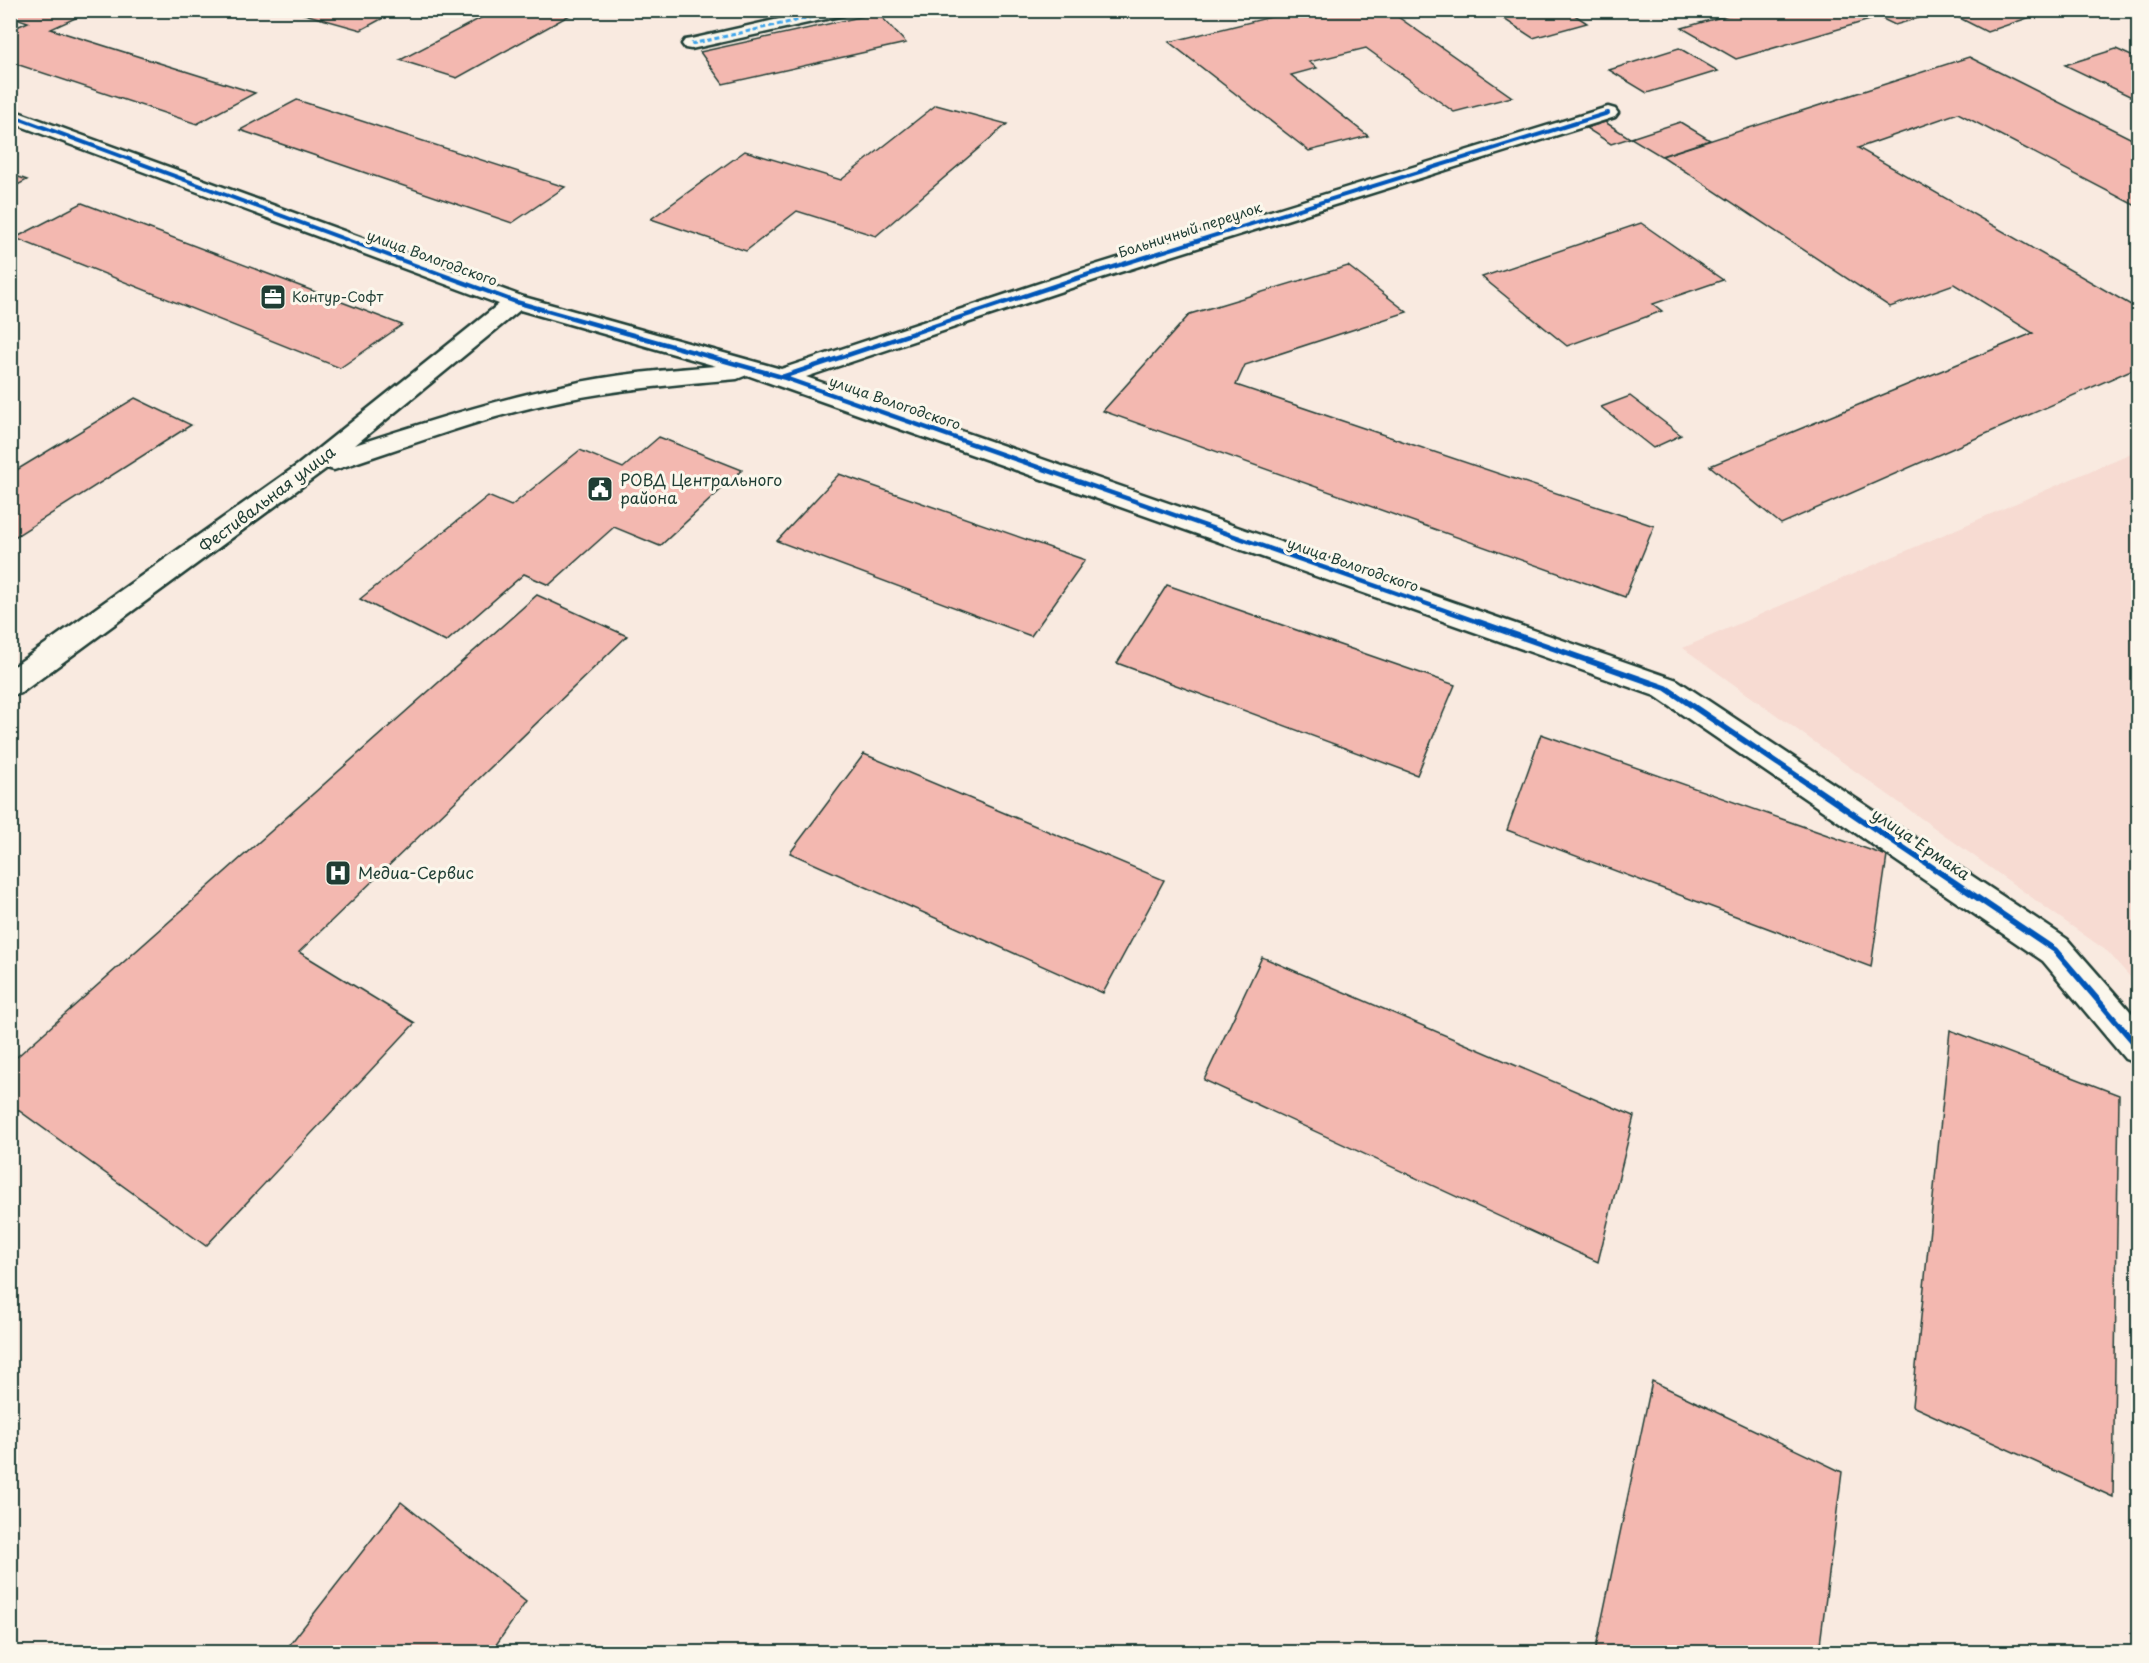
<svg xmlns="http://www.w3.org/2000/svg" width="2149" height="1663" font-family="'Playpen Sans',sans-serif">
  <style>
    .built { fill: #f7dbd2 }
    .building { fill: #f3b8b0; stroke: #1f3d34; stroke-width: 1.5 }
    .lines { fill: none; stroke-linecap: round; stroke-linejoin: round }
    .minor-casing { stroke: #1f3d34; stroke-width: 5 }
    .minor { fill: #fbf7ec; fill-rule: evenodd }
    .quiet { stroke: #3da4eb; stroke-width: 3; stroke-dasharray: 5 3; stroke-linecap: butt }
    .cycleway-far2-casing { stroke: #fbf7ec; stroke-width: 6 }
    .cycleway-far1-casing { stroke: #fbf7ec; stroke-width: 8 }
    .cycleway-casing { stroke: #fbf7ec; stroke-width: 10 }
    .cycleway-far2 { stroke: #0057b8; stroke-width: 4 }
    .cycleway-far1 { stroke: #0057b8; stroke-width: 4.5 }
    .cycleway { stroke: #0057b8; stroke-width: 6 }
    .labels { text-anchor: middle; stroke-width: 6; stroke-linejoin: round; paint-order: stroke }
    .far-street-label { font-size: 14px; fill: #1f3d34; stroke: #fbf7ec }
    .far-poi-label { font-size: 14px; fill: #1f3d34; stroke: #fbf7ec; text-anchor: start }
    .poi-label { font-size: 16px; fill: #1f3d34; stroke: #fbf7ec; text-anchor: start }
    .street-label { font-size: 16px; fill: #1f3d34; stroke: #fbf7ec }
  </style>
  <rect width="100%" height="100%" fill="#f9eae0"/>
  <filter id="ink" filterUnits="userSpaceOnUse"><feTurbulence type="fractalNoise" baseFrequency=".0167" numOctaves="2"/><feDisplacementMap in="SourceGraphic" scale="12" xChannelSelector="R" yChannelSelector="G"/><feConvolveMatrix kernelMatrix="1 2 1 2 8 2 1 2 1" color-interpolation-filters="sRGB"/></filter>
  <g filter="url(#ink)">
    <path class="built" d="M2138 450V986L2108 952 1683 648Z"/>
    <g class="building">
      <path d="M18 10H93L51 29 255 93 197 124 10 62V30L28 22 10 16Z"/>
      <path d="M300 10H398L361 30 297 12Z"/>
      <path d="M496 10H579L457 78 400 60Z"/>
      <path d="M1299 10H1388L1512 97 1454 112 1366 48 1309 62 1317 68 1291 75 1368 136 1309 151 1169 42Z"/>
      <path d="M1490 10H1567L1587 23 1533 38Z"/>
      <path d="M1746 10H1855L1873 19 1736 59 1682 28Z"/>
      <path d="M1864 10H1942L1943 11 1895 25Z"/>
      <path d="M1944 10H2046L2048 11 1987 32Z"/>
      <path d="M878 13 906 43 723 84 700 52Z"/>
      <path d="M1679 48 1718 71 1647 93 1609 70Z"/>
      <path d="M2116 49 2138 59V100L2065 65Z"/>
      <path d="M1969 57 2138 142V207L1958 113 1858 148 2138 309V367L1781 524 1710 466 2033 333 1954 284 1890 307 1662 156Z"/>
      <path d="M297 100 565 187 512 223 240 130Z"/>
      <path d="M936 105 1007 124 876 236 797 211 746 251 651 219 745 151 841 180Z"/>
      <path d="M1605 122 1630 138 1611 144 1586 128Z"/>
      <path d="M1680 122 1710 140 1661 156 1631 138Z"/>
      <path d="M10 174 27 180 10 189Z"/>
      <path d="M82 203 402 325 340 368 15 238Z"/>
      <path d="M1641 223 1723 280 1653 304 1662 311 1567 346 1482 277Z"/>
      <path d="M1348 266 1407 312 1245 365 1236 385 1654 526 1625 597 1103 411 1190 314Z"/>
      <path d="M1630 396 1681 435 1653 448 1601 407Z"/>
      <path d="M135 398 191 425 10 540V474Z"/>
      <path d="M659 437 742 470 660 546 614 527 549 585 524 574 446 642 360 599 488 496 511 506 580 450 623 468Z"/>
      <path d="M839 474 1085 560 1031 636 777 541Z"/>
      <path d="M1167 585 1455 685 1417 775 1117 663Z"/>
      <path d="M537 595 627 636 299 952 415 1023 206 1246 10 1104V1063Z"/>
      <path d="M1541 734 1887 856 1871 967 1507 830Z"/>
      <path d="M864 754 1164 880 1103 993 790 853Z"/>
      <path d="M1262 957 1634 1116 1598 1262 1204 1080Z"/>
      <path d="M1950 1030 2119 1095 2113 1497 1912 1406Z"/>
      <path d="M1652 1381 1842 1472 1819 1652H1595Z"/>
      <path d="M401 1502 526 1602 491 1652H284Z"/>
    </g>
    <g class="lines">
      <g class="minor-casing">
        <g id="minor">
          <path d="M818 10H852L844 15 691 49 685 48 682 44 685 40 691 39Z"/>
          <path d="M1608 107 1615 109 1618 113 1615 117 1098 279 806 377 1677 680 2067 939 2138 1020V1064L2125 1059 2043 961 1655 696 747 375 737 379C679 384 622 389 565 400 490 415 416 443 343 467L334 470 327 468 21 693 10 696V669L299 464 499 304 10 122V109L524 297 781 369 1082 269ZM520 310 716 366C664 370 612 374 562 386 492 401 423 423 355 445Z"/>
        </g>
      </g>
      <use href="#minor" class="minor"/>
      <path class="quiet" d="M691 44 844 10"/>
      <g class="cycleway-far2-casing">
        <g id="cycleway-far2">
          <path d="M10 115 436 273"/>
          <path d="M1094 273 1608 113"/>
        </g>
      </g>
      <g class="cycleway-far1-casing">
        <g id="cycleway-far1">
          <path d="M432 271 516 302 782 377 1484 624"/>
          <path d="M782 377 1099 271"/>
        </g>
      </g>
      <g class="cycleway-casing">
        <path id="cycleway" d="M1479 622 1666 688 2055 950 2138 1047"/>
      </g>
      <use href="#cycleway-far2" class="cycleway-far2"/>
      <use href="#cycleway-far1" class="cycleway-far1"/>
      <use href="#cycleway" class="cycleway"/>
    </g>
  </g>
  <defs>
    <g id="office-square" transform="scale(1.35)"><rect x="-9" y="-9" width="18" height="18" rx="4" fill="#1f3d34" stroke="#fbf7ec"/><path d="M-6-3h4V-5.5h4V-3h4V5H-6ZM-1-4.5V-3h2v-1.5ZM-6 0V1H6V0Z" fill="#fff"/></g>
    <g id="civic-square" transform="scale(1.35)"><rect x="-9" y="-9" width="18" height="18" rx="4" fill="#1f3d34" stroke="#fbf7ec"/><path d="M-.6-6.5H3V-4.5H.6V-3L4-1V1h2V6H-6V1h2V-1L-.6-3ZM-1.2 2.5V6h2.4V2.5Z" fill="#fff"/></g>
    <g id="hospital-square" transform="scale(1.35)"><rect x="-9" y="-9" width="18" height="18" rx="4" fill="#1f3d34" stroke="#fbf7ec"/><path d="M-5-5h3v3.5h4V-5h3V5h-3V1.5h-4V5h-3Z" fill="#fff"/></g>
  </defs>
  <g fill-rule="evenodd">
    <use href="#office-square" x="273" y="297"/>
    <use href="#civic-square" x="600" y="489"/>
    <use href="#hospital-square" x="338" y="873"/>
  </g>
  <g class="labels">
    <g class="far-street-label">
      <text transform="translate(1190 230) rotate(-18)" y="5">Больничный переулок</text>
      <text transform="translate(432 258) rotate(20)" y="5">улица Вологодского</text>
      <text transform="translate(895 403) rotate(19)" y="5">улица Вологодского</text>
      <text transform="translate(1353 565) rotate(19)" y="5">улица Вологодского</text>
    </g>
    <g class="far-poi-label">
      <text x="292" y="302">Контур-Софт</text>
    </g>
    <g class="poi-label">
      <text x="620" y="486">РОВД Центрального<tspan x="620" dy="18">района</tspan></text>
      <text x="358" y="879">Медиа-Сервис</text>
    </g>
    <g class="street-label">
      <text transform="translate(267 499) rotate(-37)" y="6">Фестивальная улица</text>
      <text transform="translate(1921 844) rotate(34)" y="6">улица Ермака</text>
    </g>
  </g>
  <rect width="2149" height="1663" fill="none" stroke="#fbf7ec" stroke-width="36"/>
  <rect x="18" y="18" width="2113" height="1627" fill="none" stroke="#1f3d34" stroke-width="2" filter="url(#ink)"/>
</svg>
